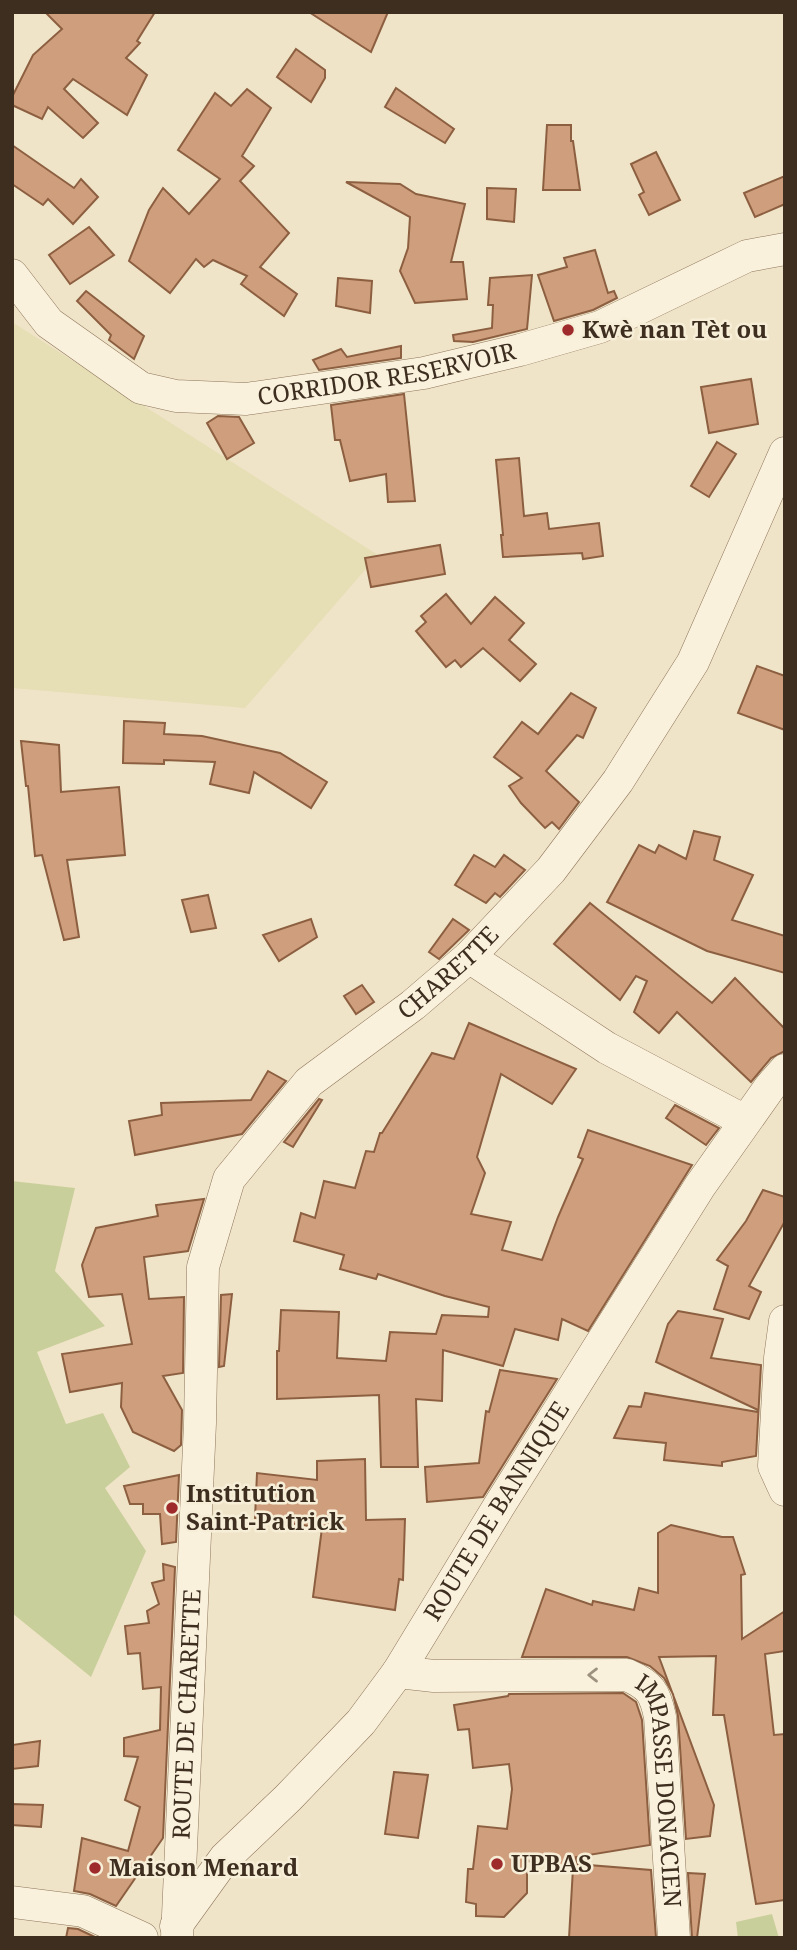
<svg xmlns="http://www.w3.org/2000/svg" width="797" height="1950" font-family="'Noto Serif',serif">
  <style>
    .farmland { fill: #e6deb5 }
    .green { fill: #c9cf9b }
    .building { fill: #cf9f7d; stroke: #8d5f41; stroke-width: 2 }
    .lines { fill: none; stroke-linecap: round; stroke-linejoin: round }
    .street-casing { stroke: #8d765c; stroke-width: 33 }
    .street { stroke: #faf1dc; stroke-width: 32 }
    .oneway { stroke: #9c907e }
    .poi-dot { fill: #9e2a2b; stroke: #f7eed8; stroke-width: 2.5 }
    .labels { text-anchor: middle; stroke-width: 5; stroke-linejoin: round; paint-order: stroke }
    .poi-label { font-size: 24px; font-weight: bold; fill: #3d2e20; stroke: #f7eed8; text-anchor: start }
    .street-label { font-size: 24px; fill: #3d2e20; stroke: #f7eed8 }
  </style>
  <rect width="100%" height="100%" fill="#f0e4c8"/>
  <path class="farmland" d="M12 322 378 555 245 708 12 688Z"/>
  <g class="green">
    <path d="M12 1181 75 1188 55 1271 105 1326 37 1352 66 1424 103 1413 130 1467 105 1488 146 1551 91 1677 12 1613Z"/>
    <path d="M772 1914 779 1938H738L736 1922Z"/>
  </g>
  <g class="building">
    <path d="M45 12H155L137 41 140 43 126 58 147 75 127 115 73 79 64 89 98 123 83 138 48 107 42 119 12 105V97L33 55 62 29Z"/>
    <path d="M309 12H388L371 52Z"/>
    <path d="M296 49 325 70V78L311 102 277 77Z"/>
    <path d="M396 88 454 129 445 143 385 107Z"/>
    <path d="M247 89 271 108 242 156 254 166 240 181 289 233 260 267 297 294 284 316 241 284 247 276 213 260 204 267 196 259 170 293 129 261 149 210 163 188 189 214 220 179 178 150 215 93 231 106Z"/>
    <path d="M547 125H571V141H573L580 190H543Z"/>
    <path d="M12 145 74 188 81 179 98 197 73 224 48 199 43 205 12 184Z"/>
    <path d="M656 152 680 200 649 215 639 195 644 192 631 164Z"/>
    <path d="M785 176V204L755 217 744 193Z"/>
    <path d="M346 182 400 184 416 194 465 204 451 262H463L467 299 415 303 400 271 408 248 410 217Z"/>
    <path d="M487 188 516 189 514 222 487 219Z"/>
    <path d="M89 227 114 255 70 284 49 255Z"/>
    <path d="M595 250 608 293 614 291 617 298 593 310 554 321 538 275 567 267 564 258Z"/>
    <path d="M532 275 527 329 473 342 454 341 453 335 492 328 493 305H488L490 278Z"/>
    <path d="M338 278 372 281 370 313 336 306Z"/>
    <path d="M86 291 144 336 134 359 109 340 111 335 77 301Z"/>
    <path d="M401 346V358L319 370 313 360 341 349 347 357Z"/>
    <path d="M751 379 758 424 709 433 701 387Z"/>
    <path d="M404 394 415 501 388 502 386 474 350 481 340 440H335L331 405Z"/>
    <path d="M218 416 239 417 254 443 227 459 207 423Z"/>
    <path d="M717 442 736 454 709 497 691 486Z"/>
    <path d="M519 458 524 516 547 513 549 529 599 523 603 556 583 559 582 553 503 557 501 535H503L496 460Z"/>
    <path d="M440 545 445 574 371 587 365 558Z"/>
    <path d="M446 594 471 624 495 597 524 623 509 640 536 664 520 681 483 648 461 667 455 660 446 667 416 631 426 622 421 616Z"/>
    <path d="M757 666 785 676V730L738 713Z"/>
    <path d="M571 693 596 708 583 738 577 735 546 771 579 802 559 829 552 822 545 828 521 803 509 786 522 778 494 757 522 722 538 734Z"/>
    <path d="M124 721 165 723 164 734 202 736 280 753 327 782 311 808 254 772 249 793 210 784 215 762 164 760V764L123 763Z"/>
    <path d="M21 741 59 745 61 792 119 787 125 855 67 860 79 937 64 940 42 855 35 856 28 786H26Z"/>
    <path d="M694 831 720 837 714 860 753 875 732 920 785 936V973L707 951 607 902 639 845 655 853 659 845 686 859Z"/>
    <path d="M474 855 495 867 504 855 525 870 500 897 495 893 486 903 455 885Z"/>
    <path d="M208 895 216 928 191 932 182 900Z"/>
    <path d="M590 903 712 1003 735 978 785 1029V1051L771 1058 751 1082 677 1012 659 1033 634 1012 647 981 636 976 620 1000 554 944Z"/>
    <path d="M311 919 317 937 279 961 263 935Z"/>
    <path d="M453 919 469 930 439 959 429 952Z"/>
    <path d="M362 985 374 1002 356 1014 344 996Z"/>
    <path d="M469 1023 576 1069 552 1104 501 1074 477 1157 485 1173 471 1214 511 1222 502 1250 542 1260 558 1217 583 1159 578 1157 588 1130 692 1165 588 1331 562 1319 558 1340 515 1329 503 1366 443 1350 442 1401 416 1399 418 1467H381L379 1395 277 1399V1351H279L281 1310 339 1312 337 1358 386 1361 390 1332 436 1334 442 1315 488 1317 489 1307 445 1296 378 1274 376 1279 340 1269 344 1255 294 1241 301 1213 315 1218 324 1181 355 1188 366 1151 374 1152 380 1133H382L432 1053 454 1059Z"/>
    <path d="M268 1071 286 1081 242 1134 135 1155 129 1121 162 1115 161 1103 251 1100Z"/>
    <path d="M319 1099 322 1100 293 1147 284 1142Z"/>
    <path d="M675 1105 719 1128 706 1145 666 1118Z"/>
    <path d="M763 1190 785 1197V1221L749 1286 761 1292 749 1319 714 1309 728 1266 717 1260 746 1221Z"/>
    <path d="M204 1199 188 1251 144 1257 149 1299 184 1297 183 1373 163 1376 182 1410 181 1445 174 1451 133 1432 121 1407 122 1383 70 1392 62 1354 132 1344 122 1294 89 1297 82 1265 96 1228 158 1216 156 1205Z"/>
    <path d="M232 1294 224 1366 219 1367 221 1295Z"/>
    <path d="M678 1311 723 1319 711 1358 761 1365 756 1456 722 1462V1466L664 1460 666 1443 614 1438 629 1406 641 1407 645 1393 758 1412V1410L656 1362 668 1324Z"/>
    <path d="M500 1370 557 1379 483 1497 427 1502 425 1467 479 1463 486 1411 489 1412Z"/>
    <path d="M365 1459 366 1520 405 1519 403 1580 399 1579 395 1610 313 1597 322 1528 255 1518 257 1473 317 1480V1461Z"/>
    <path d="M179 1475 176 1542 162 1544 160 1514H143V1504H130L124 1486Z"/>
    <path d="M671 1525 722 1537H733L745 1574 741 1575 742 1639 785 1611V1651L765 1654 774 1735 785 1734V1900L756 1904 724 1715H713L716 1656 659 1657 714 1805 710 1836 686 1839 678 1716 673 1694 664 1678 650 1666 627 1657H522L546 1589 592 1605 593 1601 634 1610 639 1588 658 1593V1533Z"/>
    <path d="M163 1564 175 1567 163 1838 116 1906 90 1894 74 1891 82 1838 128 1851 140 1807 125 1800 138 1757 124 1756V1738L160 1730 161 1687 143 1689 140 1653 128 1654 125 1626 149 1623 147 1611 159 1604 152 1583 164 1580Z"/>
    <path d="M623 1693 636 1702 642 1720 650 1845 576 1857V1864L651 1870 656 1938H569L573 1868 527 1861V1893L504 1917 476 1916V1904L466 1902 468 1869H473L478 1826 507 1829 512 1789 509 1764 473 1768 469 1729 458 1730 454 1705 508 1696 509 1694Z"/>
    <path d="M40 1741 38 1766 12 1769V1745Z"/>
    <path d="M394 1772 428 1775 418 1838 385 1834Z"/>
    <path d="M12 1804 43 1805 41 1827 12 1825Z"/>
    <path d="M688 1873 705 1874 697 1938H692Z"/>
    <path d="M68 1928 78 1929 97 1938H66Z"/>
  </g>
  <g class="lines">
    <g class="street-casing">
      <g id="street">
        <path id="s1" d="M12 275 49 323 141 388 176 396 246 399 424 373 520 350 600 327 747 256 785 249"/>
        <path d="M469 957 607 1048 745 1121"/>
        <path d="M785 1321 780 1358 774 1466 785 1490"/>
        <path id="s2" d="M398 1672 434 1676 627 1675C650 1685 655 1692 660 1717L674 1938"/>
        <path d="M12 1902 83 1911 142 1938"/>
        <path id="s3" d="M176 1926 225 1858 288 1798 361 1722 398 1672 499 1506 700 1186 770 1087 785 1070"/>
        <path id="s4" d="M177 1938 200 1423 203 1267 229 1179 309 1082 413 1005 469 957 551 870 618 781 693 662 785 453"/>
      </g>
    </g>
    <use href="#street" class="street"/>
  </g>
  <defs><path id="oneway-chevron" d="M-2-3.5L2.5 0L-2 3.5" fill="none" stroke-width="1.6" stroke-linecap="round" stroke-linejoin="round" transform="scale(1.75)"/></defs>
  <use class="oneway" href="#oneway-chevron" transform="translate(593 1675) rotate(180)"/>
  <g class="poi-dot">
    <circle cx="568" cy="330" r="7"/>
    <circle cx="172" cy="1508" r="7"/>
    <circle cx="497" cy="1864" r="7"/>
    <circle cx="95" cy="1868" r="7"/>
  </g>
  <g class="labels">
    <g class="poi-label">
      <text x="582" y="338">Kwè nan Tèt ou</text>
      <text x="186" y="1502">Institution<tspan x="186" dy="28">Saint-Patrick</tspan></text>
      <text x="511" y="1872">UPBAS</text>
      <text x="109" y="1876">Maison Menard</text>
    </g>
    <g class="street-label">
      <text dy="8" stroke="none"><textPath href="#s1" startOffset="422">CORRIDOR RESERVOIR</textPath></text>
      <text dy="8" stroke="none"><textPath href="#s4" startOffset="1066">CHARETTE</textPath></text>
      <text dy="8" stroke="none"><textPath href="#s3" startOffset="527">ROUTE DE BANNIQUE</textPath></text>
      <text dy="8" stroke="none"><textPath href="#s4" startOffset="224">ROUTE DE CHARETTE</textPath></text>
      <text dy="8" stroke="none"><textPath href="#s2" startOffset="359">IMPASSE DONACIEN</textPath></text>
    </g>
  </g>
  <rect width="797" height="1950" fill="none" stroke="#3d2e20" stroke-width="28"/>
</svg>
